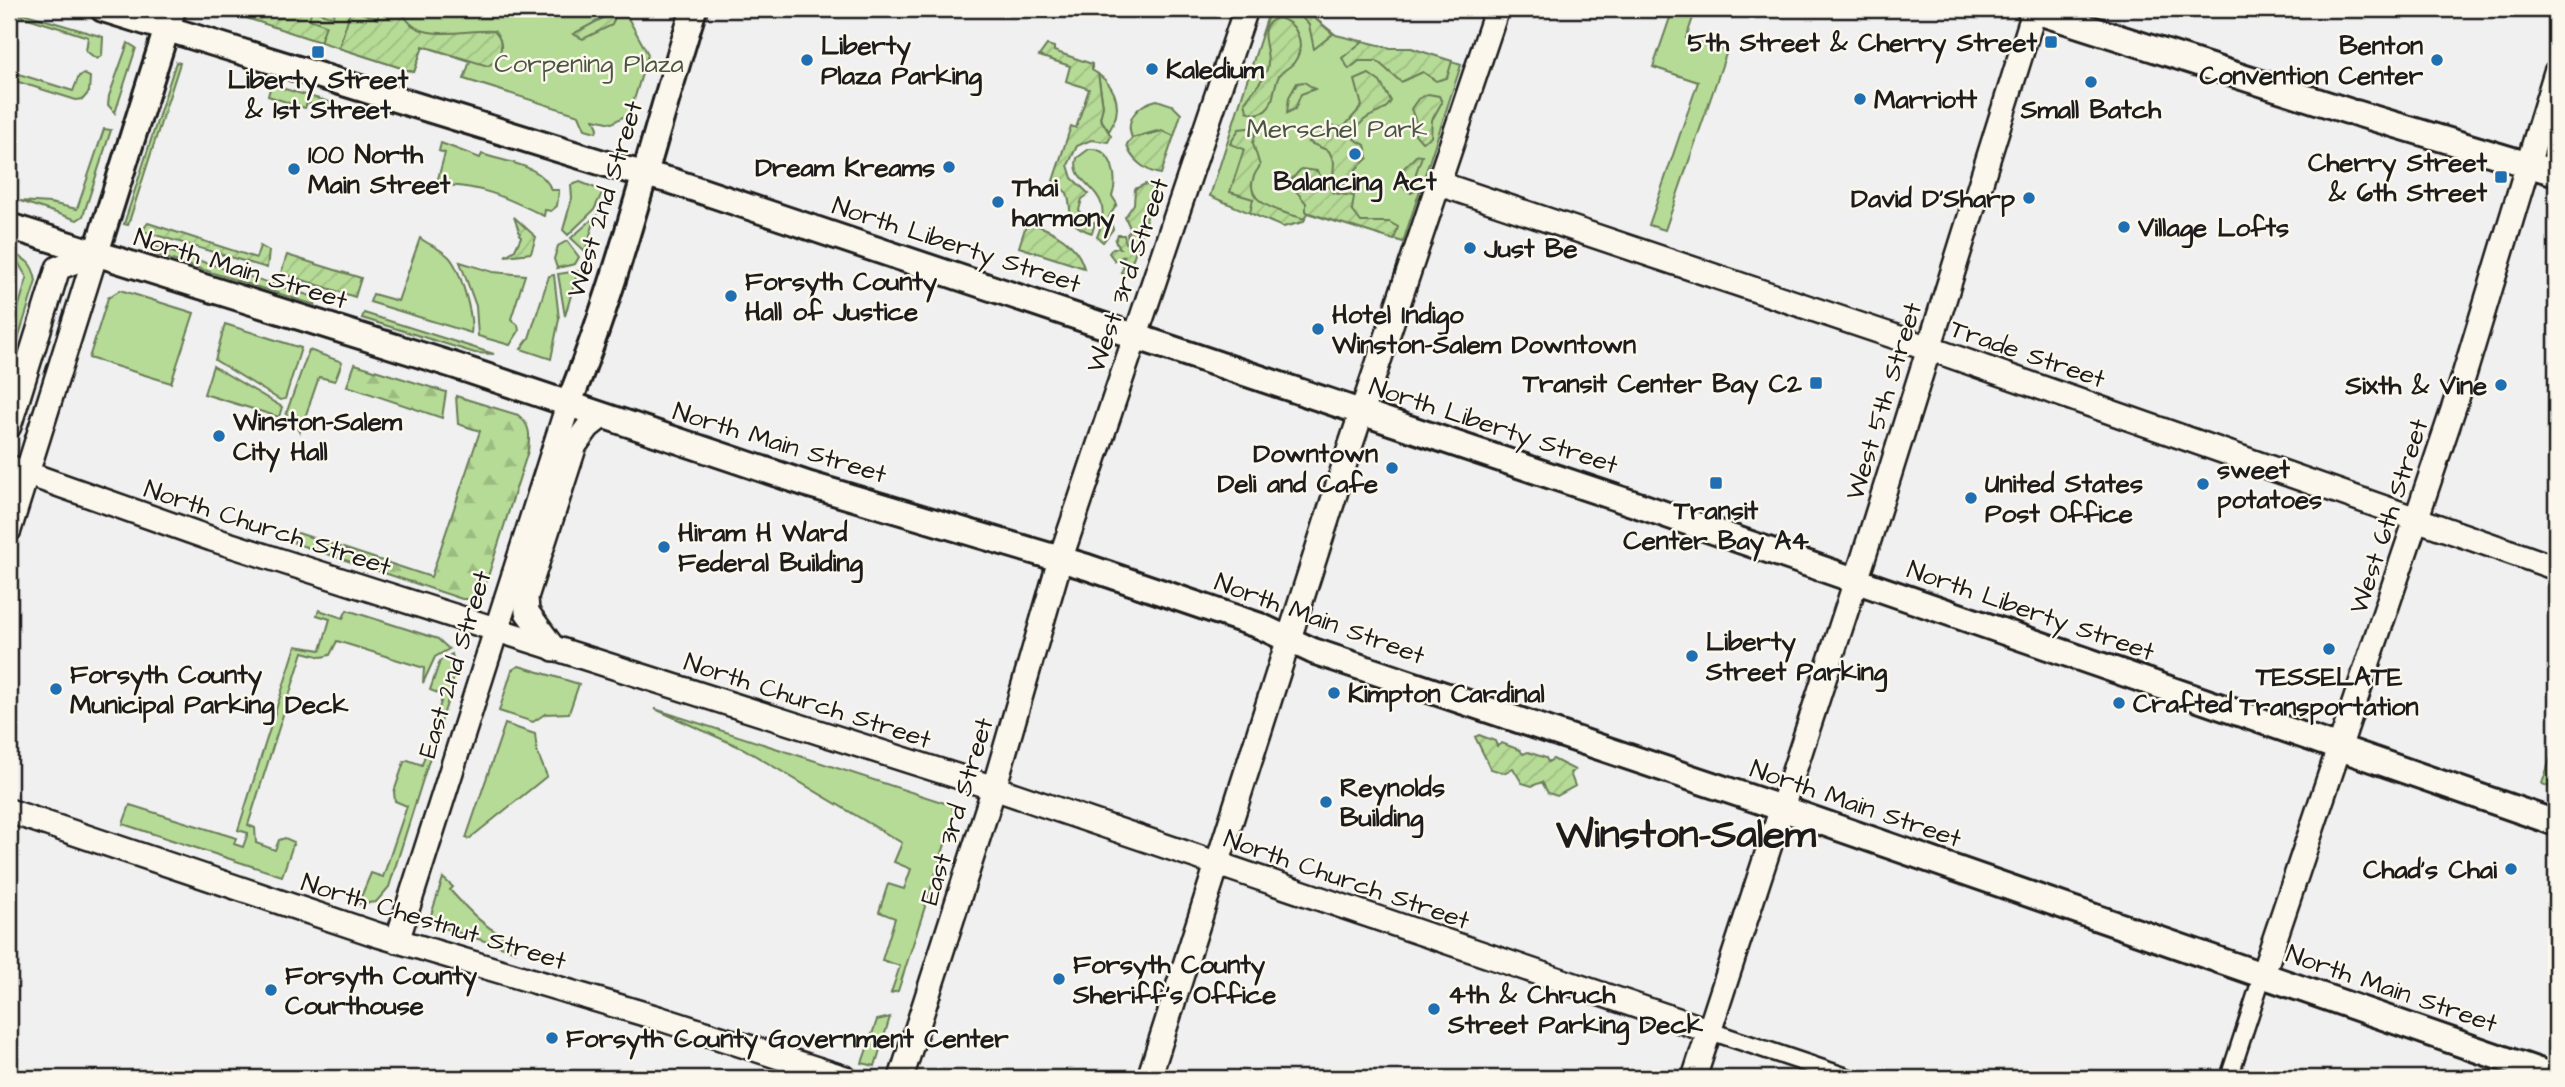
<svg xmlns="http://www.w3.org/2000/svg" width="2565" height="1087" font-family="'Architects Daughter',sans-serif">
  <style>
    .green { fill: #b6db96; stroke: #697c59; stroke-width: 2 }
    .forest { fill: url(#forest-firs); stroke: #697c59; stroke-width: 2 }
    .garden { fill: url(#garden-furrows); stroke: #697c59; stroke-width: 2 }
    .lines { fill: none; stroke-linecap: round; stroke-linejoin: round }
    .street-casing { stroke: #1c1c1c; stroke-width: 21 }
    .secondary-casing { stroke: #1c1c1c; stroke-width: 28 }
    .primary-casing { stroke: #1c1c1c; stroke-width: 30 }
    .street { stroke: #fbf7ec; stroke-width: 16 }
    .secondary { stroke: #fbf7ec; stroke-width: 23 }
    .primary { stroke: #fbf7ec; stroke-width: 24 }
    .poi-dot { fill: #1f6fb2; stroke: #fbf7ec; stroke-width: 2.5 }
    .labels { text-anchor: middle; stroke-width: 5; stroke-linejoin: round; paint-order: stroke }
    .poi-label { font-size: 26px; font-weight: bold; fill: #1c1c1c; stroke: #fbf7ec; text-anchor: start }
    .park-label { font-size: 26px; fill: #4a5541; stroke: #fbf7ec }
    .street-label { font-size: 26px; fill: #1c1c1c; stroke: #fbf7ec }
    .town-label { font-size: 40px; font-weight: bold; fill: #1c1c1c; stroke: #fbf7ec }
  </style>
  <defs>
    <pattern id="forest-firs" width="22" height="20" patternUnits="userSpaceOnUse" patternTransform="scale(1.75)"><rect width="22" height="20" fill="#b6db96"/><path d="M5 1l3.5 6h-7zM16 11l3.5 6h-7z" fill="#9cbb81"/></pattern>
    <pattern id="garden-furrows" width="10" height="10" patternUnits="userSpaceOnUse" patternTransform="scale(1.75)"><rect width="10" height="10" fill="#b6db96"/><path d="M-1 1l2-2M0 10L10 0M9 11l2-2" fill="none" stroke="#9cbb81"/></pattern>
  </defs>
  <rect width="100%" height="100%" fill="#eff0ef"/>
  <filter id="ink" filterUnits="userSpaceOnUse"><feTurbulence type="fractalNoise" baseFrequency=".0143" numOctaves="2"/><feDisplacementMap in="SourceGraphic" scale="14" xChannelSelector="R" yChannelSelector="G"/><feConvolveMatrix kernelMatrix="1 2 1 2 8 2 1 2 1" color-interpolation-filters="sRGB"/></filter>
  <g filter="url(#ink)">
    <g class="green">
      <path d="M9 9 103 37 102 55 97 59 86 51 88 37 9 12Z"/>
      <path d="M219 9H623L648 54 630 113 612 123 594 119 598 128 596 132 585 129 579 115 464 79 470 61 423 46 414 72Z"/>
      <path d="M1270 9H1292L1312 16 1336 35 1390 48H1411L1461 65 1403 242 1307 213 1303 222 1283 227 1210 196Z"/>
      <path d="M1673 9H1696L1686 38 1727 51 1665 230 1649 225 1698 82 1653 67Z"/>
      <path d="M128 43 136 48 115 113 108 105 109 96Z"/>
      <path d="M176 62 180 63 128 225 124 224Z"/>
      <path d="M9 71 73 91 79 76 84 74 90 77 89 92 83 99 76 100 9 79Z"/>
      <path d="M1098 74C1118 89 1123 110 1109 131L1100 118 1103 106Z"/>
      <path d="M271 85 330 102 337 112 307 103 305 108 268 96Z"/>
      <path d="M1157 100 1172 105 1181 114 1174 136 1157 131 1132 138C1124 118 1139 104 1157 100Z"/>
      <path d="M104 129 111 130 83 216 77 220 20 201 50 203 77 209Z"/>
      <path d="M441 143 480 158 482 154C504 162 544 165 551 190H559L557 206 551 211 545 210 544 216C510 199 475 182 436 186L445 153 439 151Z"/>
      <path d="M1089 149C1112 147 1119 178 1112 196L1117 204 1109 217 1113 229 1103 242 1097 237C1119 184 1069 189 1077 158Z"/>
      <path d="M580 182 603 191 594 210 568 235 563 230 572 198 571 185Z"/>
      <path d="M596 216 585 251 571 238Z"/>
      <path d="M420 238C428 244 440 249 448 256 460 267 474 317 471 333L370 302 373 294 398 301Z"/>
      <path d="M567 241 579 257 575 264 557 268 554 259 558 246Z"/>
      <path d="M156 247 317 298 315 305 153 254Z"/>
      <path d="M9 253C26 258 33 263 36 281L9 368V339L27 278 18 262 9 259Z"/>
      <path d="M460 262 493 272 525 275 511 319 518 325 519 331 510 345 478 336 476 306Z"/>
      <path d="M578 271 565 316 558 274Z"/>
      <path d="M554 275 559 319 551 359 521 349 529 338 549 276Z"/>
      <path d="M120 290 194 313 171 383 89 358 108 298Z"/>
      <path d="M364 313 494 354 475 353 362 318Z"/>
      <path d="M225 324 301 348 285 399 280 400 215 360Z"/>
      <path d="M309 350 342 362 335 381 319 377 300 432 286 414Z"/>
      <path d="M213 366 282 407 279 417 204 394Z"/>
      <path d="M319 610 343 618 347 610 438 639 449 649 435 657 423 683 424 668 337 641 330 655 322 657 303 652 248 825 255 828 256 843 275 850 279 840 285 838 294 842 282 876 123 824 130 805 236 838 234 844 243 847 248 833 238 830 296 646 321 650 330 619 317 615Z"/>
      <path d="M452 654 455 667 452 687 389 887 376 902 358 904 371 873 383 877 407 806 395 801 394 792 404 762 408 760 422 765 443 695 430 690 440 661Z"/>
      <path d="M519 666 579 684 569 713 545 714 533 722 499 711 512 670Z"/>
      <path d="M655 709 951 805 955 813 898 991 891 993 900 966 882 960 895 918 879 912 888 884 904 889 911 869 894 862 902 843 744 749Z"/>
      <path d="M505 724 535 734 537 752 547 776 469 839 466 838Z"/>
      <path d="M2556 742V789L2542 784Z"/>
      <path d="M443 878 453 887 450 890C469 911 490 934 518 942L516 951 434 925 431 915Z"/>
      <path d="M890 1017 875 1066 862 1063 877 1020Z"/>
    </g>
    <g class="forest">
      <path d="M355 364 446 392 442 418 347 386Z"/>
      <path d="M456 396 518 415C531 425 530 436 528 451L483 592 474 599H462L294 543 298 533 431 577 480 431 458 424Z"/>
    </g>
    <g class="garden">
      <path d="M219 9H335L333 17 312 10 309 19 326 25 320 42Z"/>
      <path d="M351 9 378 19V9H402C412 47 468 28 494 31 506 43 502 58 488 66L423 46 414 72 339 48Z"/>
      <path d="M606 9H618L612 25 583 39 573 34 603 18Z"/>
      <path d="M1295 10 1312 16 1333 34 1314 49 1309 25Z"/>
      <path d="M1277 18C1297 21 1306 44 1295 61 1291 68 1283 69 1279 76 1271 90 1277 113 1254 114L1247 111 1245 102C1252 90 1263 83 1267 69 1273 51 1252 27 1277 18Z"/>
      <path d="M1363 41 1390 48H1411L1452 61 1447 78 1436 81 1423 72 1401 82 1377 61H1359L1349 69 1342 58Z"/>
      <path d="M1047 45 1054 47V51L1092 64V70L1098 74 1103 106 1100 118 1111 136 1108 142 1091 140 1077 146 1068 165 1072 178 1089 194 1082 199 1079 210 1085 220 1095 223 1092 233C1063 224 1074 214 1067 193L1053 181 1071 126 1076 128 1089 89 1066 81 1070 66 1039 56Z"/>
      <path d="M1369 74 1380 82 1391 101C1382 119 1360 109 1354 139L1365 145 1368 158 1356 169 1353 182 1342 185 1333 178 1334 162 1329 151 1308 142 1334 126 1343 128 1362 106 1355 80Z"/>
      <path d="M1304 82 1315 89 1301 94 1295 109 1287 113 1289 97 1297 83Z"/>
      <path d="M1428 94 1439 96 1442 102 1432 120 1431 137 1422 142 1415 134 1416 122 1411 109 1418 99Z"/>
      <path d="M1257 127 1253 143 1260 166C1233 202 1280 211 1305 219L1303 222 1283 227 1250 213 1253 199 1230 192 1244 149 1230 144 1239 129Z"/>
      <path d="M1163 131 1174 136 1161 174C1146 172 1129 158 1127 144L1132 138Z"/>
      <path d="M1417 155 1422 156 1416 173 1415 191 1411 193 1399 184 1398 174Z"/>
      <path d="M1301 169 1317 171 1333 193 1354 196 1352 210 1361 222H1389L1398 227 1394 240 1306 212V203L1292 186V179Z"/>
      <path d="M1145 184 1156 189 1127 277 1121 272 1124 267 1121 261 1125 255 1115 261 1109 253 1113 248H1120L1115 241 1118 235H1124L1126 243 1129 244 1127 234 1131 230 1125 217 1134 204 1135 189Z"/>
      <path d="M514 217 536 237 531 253 505 256 515 250 521 237Z"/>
      <path d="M1027 222C1051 229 1077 242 1084 268L1019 247Z"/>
      <path d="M148 223 256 258 260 246 269 251 267 268 142 231Z"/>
      <path d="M287 255 361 278 355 297 281 273Z"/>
      <path d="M1479 735 1495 741 1497 746 1502 743 1520 750 1523 754 1528 752 1546 758 1548 762 1553 759 1575 770 1570 773 1575 786 1557 796 1548 793 1542 782 1532 786 1522 783 1513 768 1504 773 1491 769 1475 737Z"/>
    </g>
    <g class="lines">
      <g class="street-casing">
        <g id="street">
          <path d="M1710 1031 1850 1078"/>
          <path d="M2229 1078 2263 974"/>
        </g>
      </g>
      <g class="secondary-casing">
        <g id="secondary">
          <path d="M1440 184 1911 342 2556 568"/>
          <path d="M9 426 58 268 96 253"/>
          <path d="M9 467 212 539 994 788 1710 1031"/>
          <path d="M9 530 96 253"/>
          <path d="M554 649 527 612 526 597 575 445 588 427 602 416"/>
          <path d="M9 811 378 935 658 1018 845 1078"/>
          <path d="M397 941 568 405"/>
          <path d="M2263 974 2458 395 2556 72"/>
          <path d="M901 1078 994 788 1060 560 1246 9"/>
          <path d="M1149 1078 1350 447 1497 9"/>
          <path d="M1694 1078 1864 556 2035 9"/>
        </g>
      </g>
      <g class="primary-casing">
        <g id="primary">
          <path d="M103 9 616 167 672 181 1641 506 2556 823"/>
          <path d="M2029 9 2348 111"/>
          <path d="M2356 113 2556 173"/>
          <path d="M9 226 456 366 810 485 1087 567 1260 626 1313 651 1781 808 2556 1077"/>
          <path d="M96 253 173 9"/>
          <path d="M568 405C620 278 652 140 694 9"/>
        </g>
      </g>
      <use href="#street" class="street"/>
      <use href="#secondary" class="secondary"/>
      <use href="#primary" class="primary"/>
    </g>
  </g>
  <g class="poi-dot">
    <rect x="2044" y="35" width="14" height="14" rx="3.5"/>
    <rect x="311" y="45" width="14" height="14" rx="3.5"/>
    <circle cx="807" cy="60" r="7"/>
    <circle cx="2437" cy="60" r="7"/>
    <circle cx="1152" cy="69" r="7"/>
    <circle cx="2091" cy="82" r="7"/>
    <circle cx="1860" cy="99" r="7"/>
    <circle cx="1355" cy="154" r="7"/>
    <circle cx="949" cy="167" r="7"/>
    <circle cx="294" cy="169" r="7"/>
    <rect x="2494" y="170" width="14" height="14" rx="3.5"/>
    <circle cx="2029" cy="198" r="7"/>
    <circle cx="998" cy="202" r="7"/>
    <circle cx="2124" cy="227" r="7"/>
    <circle cx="1470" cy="248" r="7"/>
    <circle cx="731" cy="296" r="7"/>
    <circle cx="1318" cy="329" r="7"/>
    <rect x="1809" y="376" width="14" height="14" rx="3.5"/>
    <circle cx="2501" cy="385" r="7"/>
    <circle cx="219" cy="436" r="7"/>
    <circle cx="1392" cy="468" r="7"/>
    <rect x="1709" y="476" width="14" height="14" rx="3.5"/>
    <circle cx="2203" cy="484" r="7"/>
    <circle cx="1971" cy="498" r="7"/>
    <circle cx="664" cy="547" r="7"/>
    <circle cx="2329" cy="649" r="7"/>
    <circle cx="1692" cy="656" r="7"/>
    <circle cx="56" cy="689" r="7"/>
    <circle cx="1334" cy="693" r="7"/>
    <circle cx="2119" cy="703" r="7"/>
    <circle cx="1326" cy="802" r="7"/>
    <circle cx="2511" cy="869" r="7"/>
    <circle cx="1059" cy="979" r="7"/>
    <circle cx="271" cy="990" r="7"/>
    <circle cx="1434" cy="1009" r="7"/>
    <circle cx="552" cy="1038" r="7"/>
  </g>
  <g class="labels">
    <g class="poi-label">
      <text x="2037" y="51" text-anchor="end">5th Street &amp; Cherry Street</text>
      <text x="821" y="54">Liberty<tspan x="821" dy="30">Plaza Parking</tspan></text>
      <text x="2423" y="54" text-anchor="end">Benton<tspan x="2423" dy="30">Convention Center</tspan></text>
      <text x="1166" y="78">Kaledium</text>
      <text x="318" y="88" text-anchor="middle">Liberty Street<tspan x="318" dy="30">&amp; 1st Street</tspan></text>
      <text x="1874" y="108">Marriott</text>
      <text x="2091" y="118" text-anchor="middle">Small Batch</text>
      <text x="308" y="163">100 North<tspan x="308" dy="30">Main Street</tspan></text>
      <text x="2487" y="171" text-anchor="end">Cherry Street<tspan x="2487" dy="30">&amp; 6th Street</tspan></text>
      <text x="935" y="176" text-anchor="end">Dream Kreams</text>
      <text x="1355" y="190" text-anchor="middle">Balancing Act</text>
      <text x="1012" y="196">Thai<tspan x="1012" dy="30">harmony</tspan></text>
      <text x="2015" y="207" text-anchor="end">David D'Sharp</text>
      <text x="2138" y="236">Village Lofts</text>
      <text x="1484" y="257">Just Be</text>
      <text x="745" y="290">Forsyth County<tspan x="745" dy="30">Hall of Justice</tspan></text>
      <text x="1332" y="323">Hotel Indigo<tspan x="1332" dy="30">Winston-Salem Downtown</tspan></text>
      <text x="1802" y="392" text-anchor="end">Transit Center Bay C2</text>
      <text x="2487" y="394" text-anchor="end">Sixth &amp; Vine</text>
      <text x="233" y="430">Winston-Salem<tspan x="233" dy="30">City Hall</tspan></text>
      <text x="1378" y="462" text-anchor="end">Downtown<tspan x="1378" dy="30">Deli and Cafe</tspan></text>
      <text x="2217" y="478">sweet<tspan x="2217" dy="30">potatoes</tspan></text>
      <text x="1985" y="492">United States<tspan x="1985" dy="30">Post Office</tspan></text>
      <text x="1716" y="519" text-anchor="middle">Transit<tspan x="1716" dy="30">Center Bay A4</tspan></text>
      <text x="678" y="541">Hiram H Ward<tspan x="678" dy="30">Federal Building</tspan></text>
      <text x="1706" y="650">Liberty<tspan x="1706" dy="30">Street Parking</tspan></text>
      <text x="70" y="683">Forsyth County<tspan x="70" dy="30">Municipal Parking Deck</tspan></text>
      <text x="2329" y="685" text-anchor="middle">TESSELATE<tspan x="2329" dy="30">Transportation</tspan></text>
      <text x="1348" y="702">Kimpton Cardinal</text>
      <text x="2133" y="712">Crafted</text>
      <text x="1340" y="796">Reynolds<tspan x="1340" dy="30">Building</tspan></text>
      <text x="2497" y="878" text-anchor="end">Chad's Chai</text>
      <text x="1073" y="973">Forsyth County<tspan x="1073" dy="30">Sheriff's Office</tspan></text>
      <text x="285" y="984">Forsyth County<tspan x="285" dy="30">Courthouse</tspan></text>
      <text x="1448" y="1003">4th &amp; Chruch<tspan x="1448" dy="30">Street Parking Deck</tspan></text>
      <text x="566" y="1047">Forsyth County Government Center</text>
    </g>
    <g class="park-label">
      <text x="589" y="72">Corpening Plaza</text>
      <text x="1337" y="137">Merschel Park</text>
    </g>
    <g class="street-label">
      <text transform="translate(604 199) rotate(-73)" y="9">West 2nd Street</text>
      <text transform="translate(957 244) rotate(18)" y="9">North Liberty Street</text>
      <text transform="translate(241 268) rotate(17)" y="9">North Main Street</text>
      <text transform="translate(1127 275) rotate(-71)" y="9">West 3rd Street</text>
      <text transform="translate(2028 353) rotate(19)" y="9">Trade Street</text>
      <text transform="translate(1883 401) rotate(-73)" y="9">West 5th Street</text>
      <text transform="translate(1494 425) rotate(18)" y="9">North Liberty Street</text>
      <text transform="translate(780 442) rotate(17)" y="9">North Main Street</text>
      <text transform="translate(2388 516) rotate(-72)" y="9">West 6th Street</text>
      <text transform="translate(268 527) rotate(18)" y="9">North Church Street</text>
      <text transform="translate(2031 610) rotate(19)" y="9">North Liberty Street</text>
      <text transform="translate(1320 618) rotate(20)" y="9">North Main Street</text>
      <text transform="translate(454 664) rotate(-73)" y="9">East 2nd Street</text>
      <text transform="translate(808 700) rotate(18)" y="9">North Church Street</text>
      <text transform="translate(1856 803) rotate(19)" y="9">North Main Street</text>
      <text transform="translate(956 811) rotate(-73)" y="9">East 3rd Street</text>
      <text transform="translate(1347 879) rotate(19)" y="9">North Church Street</text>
      <text transform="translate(434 921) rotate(17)" y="9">North Chestnut Street</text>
      <text transform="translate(2392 988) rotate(19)" y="9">North Main Street</text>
    </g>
    <g class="town-label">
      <text x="1686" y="847">Winston-Salem</text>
    </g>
  </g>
  <rect width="2565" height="1087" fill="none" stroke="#fbf7ec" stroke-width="35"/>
  <rect x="18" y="18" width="2530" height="1052" fill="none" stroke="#1c1c1c" stroke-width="2.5" filter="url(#ink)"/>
</svg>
